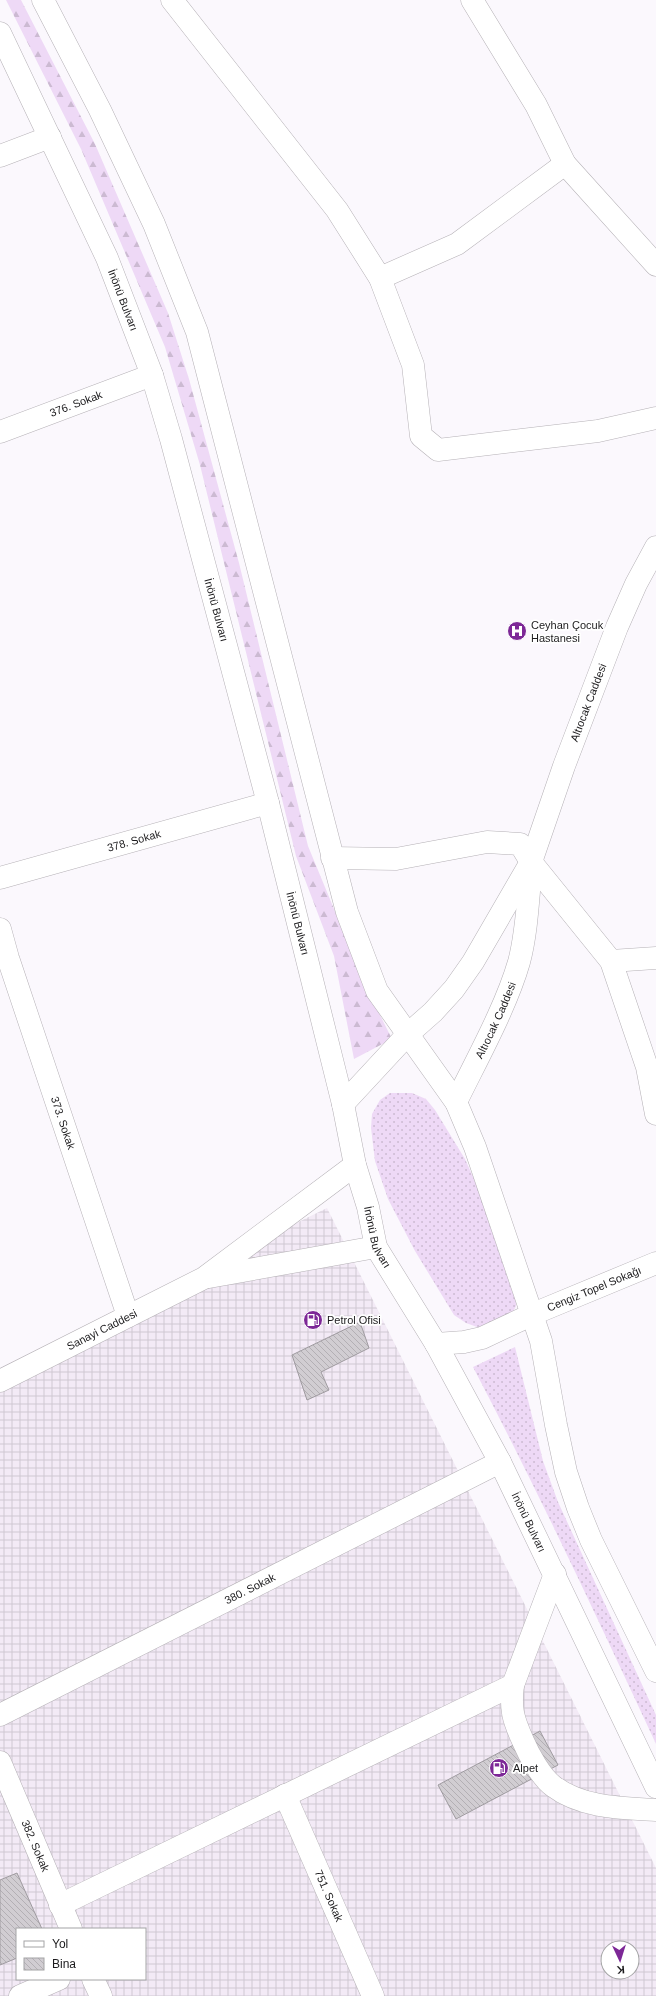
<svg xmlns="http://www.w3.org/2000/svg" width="656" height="1996" font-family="Arial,sans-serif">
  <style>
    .industrial { fill: url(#industrial-grid); fill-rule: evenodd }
    .grass { fill: url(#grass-dots) }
    .forest { fill: url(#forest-firs) }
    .building { fill: url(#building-back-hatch); stroke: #9f9ba0 }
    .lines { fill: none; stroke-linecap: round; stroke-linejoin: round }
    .minor-casing { stroke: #b5b1b6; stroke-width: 23 }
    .major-casing { stroke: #b5b1b6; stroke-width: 23 }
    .minor { stroke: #fff; stroke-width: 22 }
    .major { stroke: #fff; stroke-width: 22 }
    .labels { text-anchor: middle; stroke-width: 3.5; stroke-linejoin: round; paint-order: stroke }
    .street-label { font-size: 11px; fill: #1c1b1d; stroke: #fff }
    .poi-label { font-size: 11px; fill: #1c1b1d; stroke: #fff; text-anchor: start }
  </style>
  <defs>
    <pattern id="industrial-grid" width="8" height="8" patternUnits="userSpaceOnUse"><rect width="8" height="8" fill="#f3eaf6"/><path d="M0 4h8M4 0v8" fill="none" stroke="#d0c8d2"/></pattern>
    <pattern id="grass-dots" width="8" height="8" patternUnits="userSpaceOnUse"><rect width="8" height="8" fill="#eed9f6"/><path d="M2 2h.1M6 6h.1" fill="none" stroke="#ccbad2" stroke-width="1.8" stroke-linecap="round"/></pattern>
    <pattern id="forest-firs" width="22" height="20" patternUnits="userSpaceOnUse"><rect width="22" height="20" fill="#eed9f6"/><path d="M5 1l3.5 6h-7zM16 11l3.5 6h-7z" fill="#ccbad2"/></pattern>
    <pattern id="building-back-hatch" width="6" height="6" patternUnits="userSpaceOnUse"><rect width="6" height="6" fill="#d1cdd2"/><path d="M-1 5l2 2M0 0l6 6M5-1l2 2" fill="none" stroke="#b3afb4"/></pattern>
  </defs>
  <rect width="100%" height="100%" fill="#fbf8fd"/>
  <path class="industrial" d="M327 1208 656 1868V1996H0V1368ZM17 1929H145V1979H17ZM608 1948H632V1972H608Z"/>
  <g class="grass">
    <path d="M390 1093H412L426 1099 435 1110 465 1159 492 1219 517 1292 516 1306 510 1318 480 1328 466 1323 454 1315 415 1251 388 1199 375 1161 371 1128 372 1114 380 1100Z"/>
    <path d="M515 1347 543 1461 558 1502 656 1715V1744C597 1617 538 1491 473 1367Z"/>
  </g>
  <path class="forest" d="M6 0H21L95 144 168 313 189 379 239 563 308 846 367 989 392 1039 354 1059 334 956 296 856 200 465 165 347 81 149Z"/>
  <g class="building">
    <path d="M360 1322 369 1348 321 1372 329 1390 307 1400 292 1355Z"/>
    <path d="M540 1731 558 1765 456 1819 438 1785Z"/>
    <path d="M17 1873 42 1929H17V1958L0 1965V1880Z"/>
  </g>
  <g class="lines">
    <g class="minor-casing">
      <g id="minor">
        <path d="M172 0 337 210 380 278 413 365 421 436 438 450 598 431 656 418"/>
        <path d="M472 0 536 105 565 164 656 265"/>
        <path d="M0 156 50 137"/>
        <path d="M380 278 457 244 565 164"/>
        <path id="s1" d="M0 432 152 375"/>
        <path d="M332 858 396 859 487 842 520 844 531 862 611 961 647 1067 656 1114"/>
        <path id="s2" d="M0 878 268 803"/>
        <path id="s3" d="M0 929 8 958 128 1316"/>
        <path d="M611 961 656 958"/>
        <path id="s4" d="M456 1102C477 1059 506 1007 519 962 527 932 528 899 531 868"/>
        <path id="s5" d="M343 1104 407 1035 433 1012 454 989 473 962 531 862 564 766 617 627 636 584 656 547"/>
        <path d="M209 1277 376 1247"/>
        <path id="s6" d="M436 1344 464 1342 482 1338 533 1314 656 1263"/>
        <path id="s7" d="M0 1381 204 1278 355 1165"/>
        <path d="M555 1574 513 1685C510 1709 513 1719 523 1741 529 1755 541 1777 553 1786 582 1808 622 1808 656 1810"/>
        <path id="s8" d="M0 1715 500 1462"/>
        <path id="s9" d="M0 1762 71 1929"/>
        <path id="s10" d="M285 1795 373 1996"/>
        <path d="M60 1905 513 1685"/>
        <path d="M93 1979 101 1996"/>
        <path d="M20 1996 59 1979"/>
      </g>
    </g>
    <g class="major-casing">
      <g id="major">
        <path d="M43 0 100 110 154 224 197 332 347 912 377 991 456 1102 475 1147 541 1341 556 1425 566 1472 578 1508 591 1540 656 1671"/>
        <path id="s11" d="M0 33 107 258 152 375 171 439 268 803 343 1104 355 1165 368 1207 376 1247 436 1344 500 1462 656 1787"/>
      </g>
    </g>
    <use href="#minor" class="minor"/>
    <use href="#major" class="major"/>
  </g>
  <defs>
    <g id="hospital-disc" transform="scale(1)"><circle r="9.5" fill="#7d2897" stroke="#fff"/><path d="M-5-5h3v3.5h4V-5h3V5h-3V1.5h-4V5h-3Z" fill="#fff"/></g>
    <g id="fuel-disc" transform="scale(1)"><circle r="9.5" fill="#7d2897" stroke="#fff"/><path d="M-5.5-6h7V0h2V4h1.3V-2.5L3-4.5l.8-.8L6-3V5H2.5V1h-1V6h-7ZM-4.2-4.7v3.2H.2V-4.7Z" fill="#fff"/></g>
  </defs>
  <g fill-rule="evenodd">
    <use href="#hospital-disc" x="517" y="631"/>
    <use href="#fuel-disc" x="313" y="1320"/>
    <use href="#fuel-disc" x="499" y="1768"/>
  </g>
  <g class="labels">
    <g class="street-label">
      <text dy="4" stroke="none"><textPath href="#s11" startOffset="294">İnönü Bulvarı</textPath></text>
      <text dy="4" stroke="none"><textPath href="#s1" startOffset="81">376. Sokak</textPath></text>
      <text dy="4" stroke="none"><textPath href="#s11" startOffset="618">İnönü Bulvarı</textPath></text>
      <text dy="4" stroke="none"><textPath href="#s5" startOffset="478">Altıocak Caddesi</textPath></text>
      <text dy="4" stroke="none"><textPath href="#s2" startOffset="139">378. Sokak</textPath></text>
      <text dy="4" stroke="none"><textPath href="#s11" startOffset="942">İnönü Bulvarı</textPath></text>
      <text dy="4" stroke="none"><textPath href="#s4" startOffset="91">Altıocak Caddesi</textPath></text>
      <text dy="4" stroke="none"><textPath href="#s3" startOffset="204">373. Sokak</textPath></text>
      <text dy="4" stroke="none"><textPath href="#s11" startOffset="1266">İnönü Bulvarı</textPath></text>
      <text dy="4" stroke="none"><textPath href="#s6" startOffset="169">Cengiz Topel Sokağı</textPath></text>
      <text dy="4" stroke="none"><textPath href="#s7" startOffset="114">Sanayi Caddesi</textPath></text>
      <text dy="4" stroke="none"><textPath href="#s11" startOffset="1590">İnönü Bulvarı</textPath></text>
      <text dy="4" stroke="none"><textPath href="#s8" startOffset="280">380. Sokak</textPath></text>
      <text dy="4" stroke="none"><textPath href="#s9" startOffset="91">382. Sokak</textPath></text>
      <text dy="4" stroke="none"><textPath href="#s10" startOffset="110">751. Sokak</textPath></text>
    </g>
    <g class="poi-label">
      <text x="531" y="629">Ceyhan Çocuk<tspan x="531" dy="13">Hastanesi</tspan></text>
      <text x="327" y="1324">Petrol Ofisi</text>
      <text x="513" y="1772">Alpet</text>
    </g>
  </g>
  <rect x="16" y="1928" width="130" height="52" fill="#ffffff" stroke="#a4a4a5"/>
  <rect x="24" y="1941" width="20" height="6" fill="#ffffff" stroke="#a4a4a5"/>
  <text x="52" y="1948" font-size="12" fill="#1c1b1d">Yol</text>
  <rect x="24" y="1958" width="20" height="12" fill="url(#building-back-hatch)" stroke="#a4a4a5"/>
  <text x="52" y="1968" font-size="12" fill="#1c1b1d">Bina</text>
  <g transform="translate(620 1960) rotate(176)"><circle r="19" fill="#ffffff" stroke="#a4a4a5"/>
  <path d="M0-3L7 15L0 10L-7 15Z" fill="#7d2897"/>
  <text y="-6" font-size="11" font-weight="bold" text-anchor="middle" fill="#1c1b1d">K</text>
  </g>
</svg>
